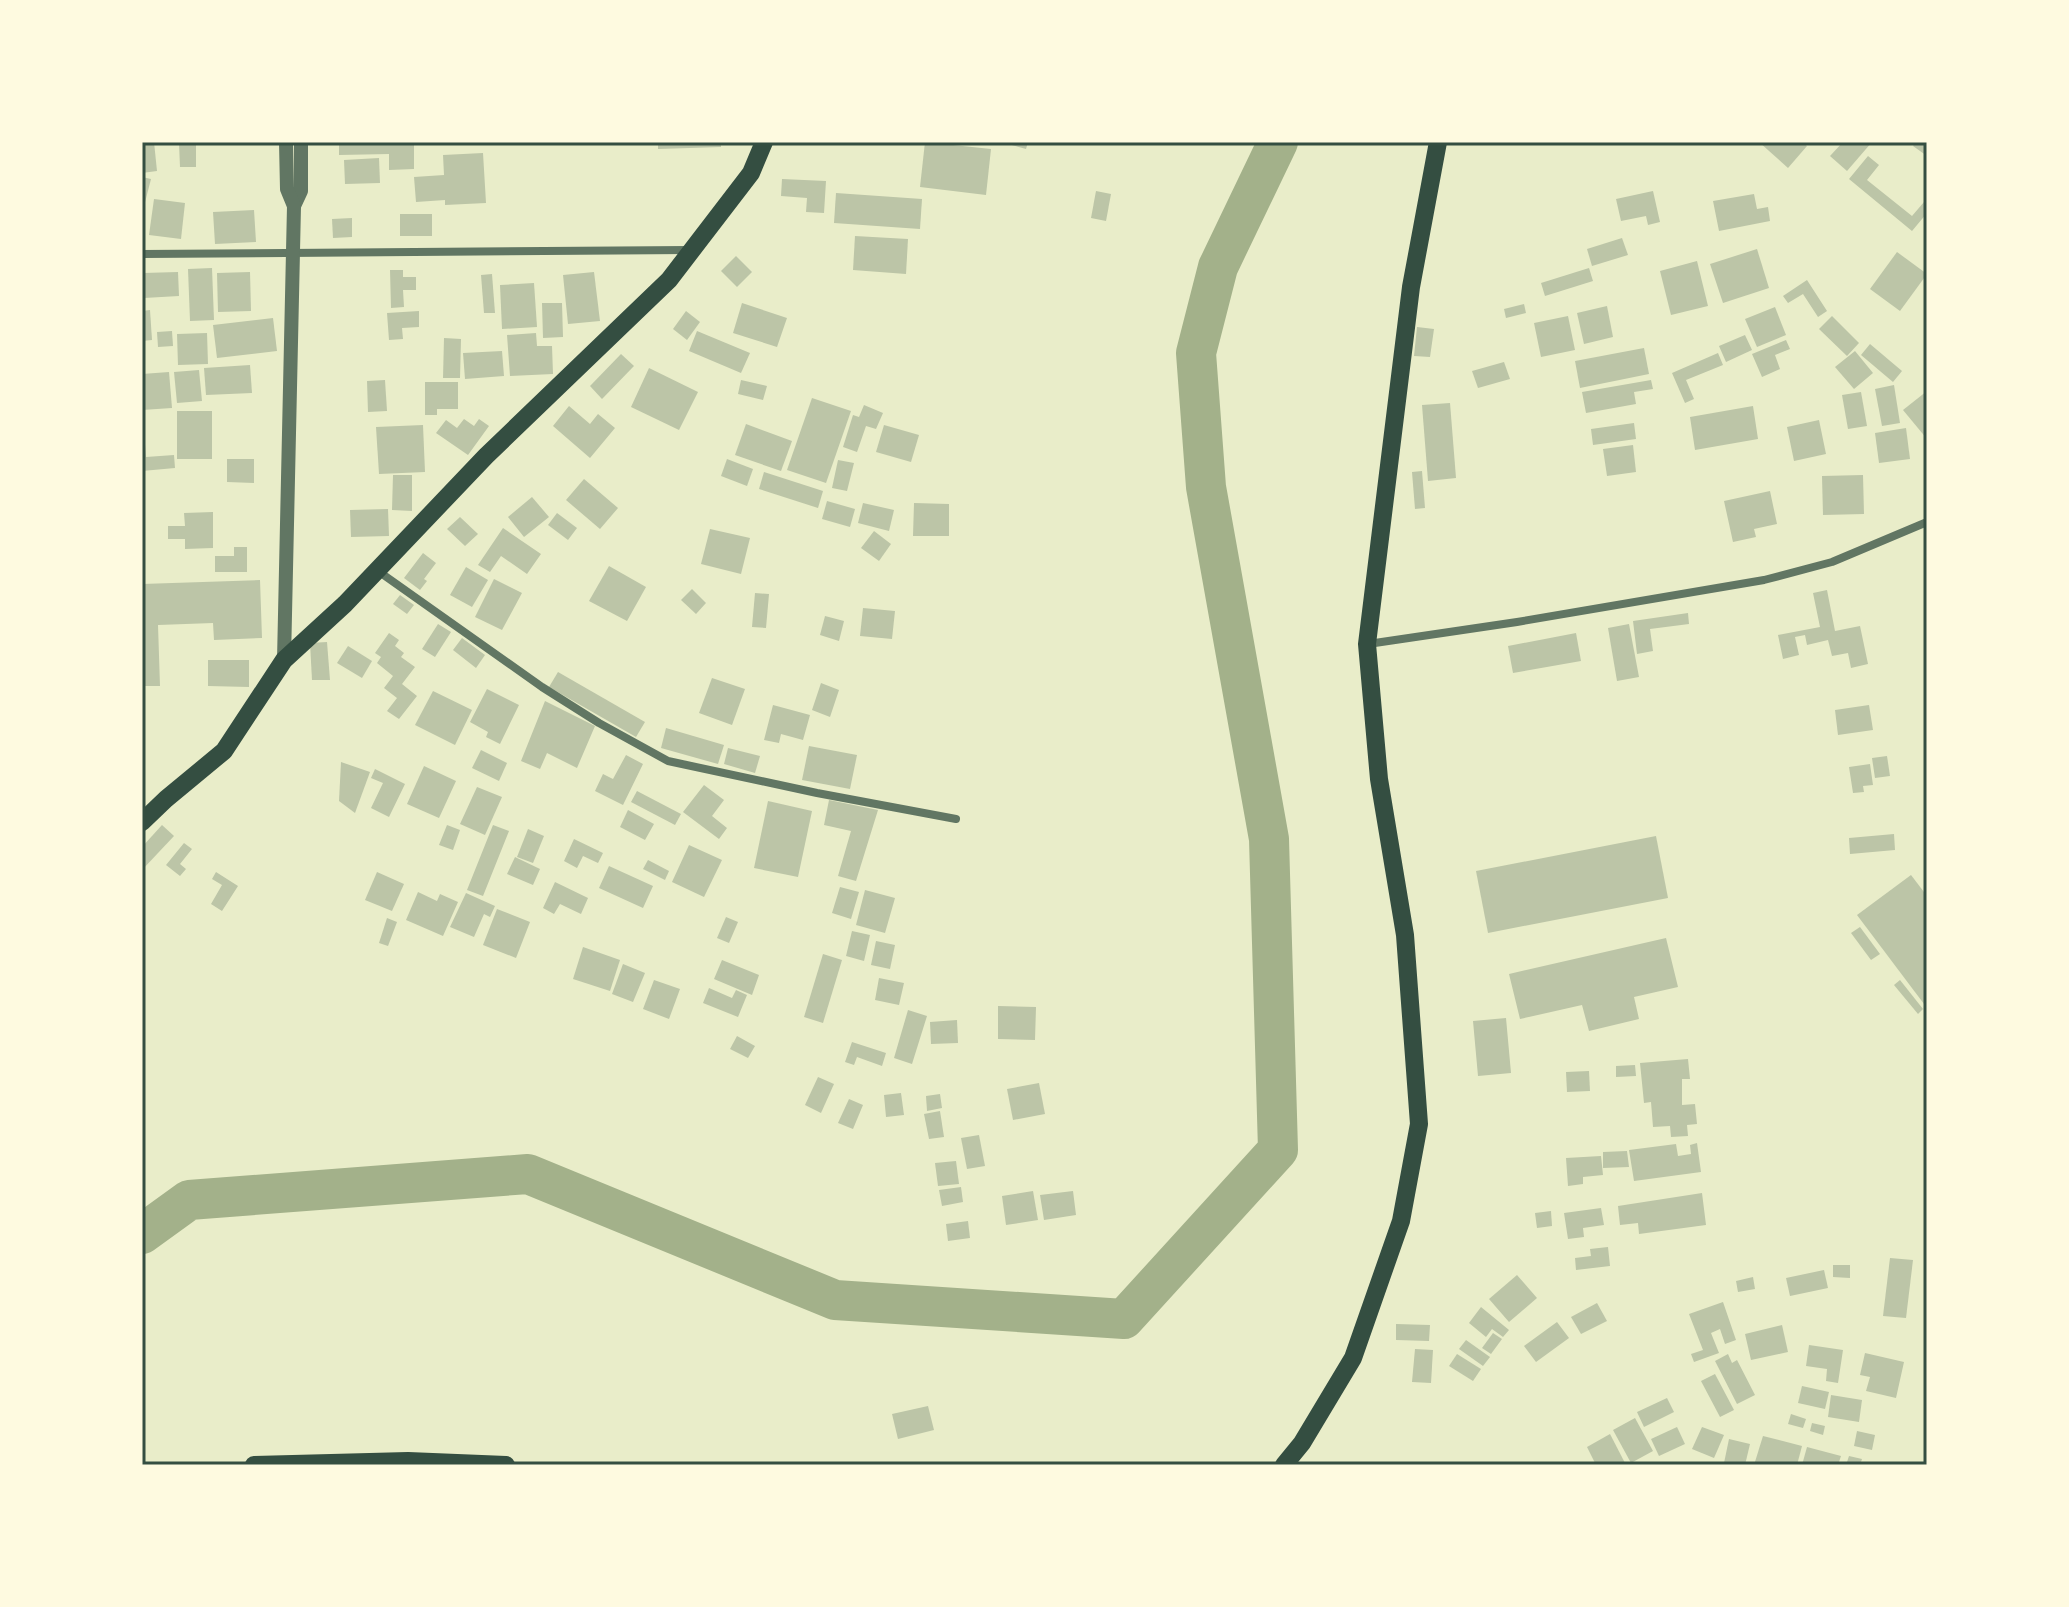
<svg xmlns="http://www.w3.org/2000/svg" width="2069" height="1607" font-family="'Public Sans',sans-serif">
  <style>
    .lines { fill: none; stroke-linecap: round; stroke-linejoin: round }
    .river { stroke: #a3b18a; stroke-width: 40 }
    .building { fill: #bcc5a7 }
    .minor { stroke: #617663; stroke-width: 8 }
    .tertiary { stroke: #617663; stroke-width: 14 }
    .primary { stroke: #344e41; stroke-width: 18 }
    .trunk { stroke: #344e41; stroke-width: 18 }
    .neatline { fill: none; stroke: #344e41; stroke-width: 3 }
  </style>
  <rect width="100%" height="100%" fill="#e9edc9"/>
  <g class="lines">
    <path class="river" d="M142 1234 189 1200 528 1174 835 1300 1124 1319 1278 1150 1269 839 1206 487 1196 353 1218 267 1278 142"/>
  </g>
  <g class="building">
    <path d="M142 142H154L157 171 142 173Z"/>
    <path d="M339 142H414V169L389 170V154L339 155Z"/>
    <path d="M658 142H721V147L658 149Z"/>
    <path d="M925 142 991 149 986 195 920 187Z"/>
    <path d="M1001 142H1028L1026 149Z"/>
    <path d="M1759 142H1802L1807 146 1788 168Z"/>
    <path d="M1843 142H1872L1847 171 1830 156Z"/>
    <path d="M1916 142H1927V156L1913 146Z"/>
    <path d="M179 143H196V167H180Z"/>
    <path d="M483 153 486 203 445 205V200L416 202 414 177 444 175 443 155Z"/>
    <path d="M1868 156 1879 165 1867 180 1912 216 1924 202 1927 205V213L1912 231 1849 179Z"/>
    <path d="M379 158 380 183 345 184 344 160Z"/>
    <path d="M142 177 151 179 143 210H142Z"/>
    <path d="M782 179 826 181 824 213 806 212 807 198 781 196Z"/>
    <path d="M1096 191 1111 194 1106 221 1091 218Z"/>
    <path d="M1653 191 1660 222 1648 225 1646 216 1621 221 1616 199Z"/>
    <path d="M836 193 922 199 920 229 834 223Z"/>
    <path d="M1754 194 1757 209 1768 207 1770 221 1719 231 1713 201Z"/>
    <path d="M154 199 185 203 181 239 149 235Z"/>
    <path d="M254 210 256 242 215 244 213 212Z"/>
    <rect x="400" y="214" width="32" height="22"/>
    <path d="M352 218V237L333 238 332 219Z"/>
    <path d="M855 236 908 239 906 274 853 270Z"/>
    <path d="M1622 238 1628 255 1592 266 1587 249Z"/>
    <path d="M1757 249 1769 288 1723 303 1710 264Z"/>
    <path d="M1897 252 1927 274 1900 311 1870 289Z"/>
    <path d="M736 256 752 272 737 287 721 271Z"/>
    <path d="M1697 261 1708 306 1671 315 1660 271Z"/>
    <path d="M212 268 214 320 190 321 188 269Z"/>
    <path d="M1589 268 1593 281 1545 296 1541 283Z"/>
    <path d="M390 270H403V277H416V290H403L404 307 391 308Z"/>
    <path d="M178 272 179 296 144 298 143 273Z"/>
    <path d="M250 272 251 311 218 312 217 273Z"/>
    <path d="M594 272 600 321 568 324 563 275Z"/>
    <path d="M492 274 495 313H484L481 275Z"/>
    <path d="M1807 280 1827 311 1818 317 1803 294 1788 303 1783 296Z"/>
    <path d="M534 283 537 327 502 329 500 285Z"/>
    <path d="M542 303H562L563 337 543 338Z"/>
    <path d="M742 303 787 318 777 347 733 333Z"/>
    <path d="M1524 304 1526 313 1506 318 1504 309Z"/>
    <path d="M1607 306 1613 337 1584 344 1577 313Z"/>
    <path d="M1775 307 1786 335 1757 347 1745 319Z"/>
    <path d="M150 310 152 340 142 341V311Z"/>
    <path d="M419 311V327L402 328 403 339 389 340 387 313Z"/>
    <path d="M686 311 700 322 687 340 673 329Z"/>
    <path d="M1568 316 1575 350 1541 357 1534 323Z"/>
    <path d="M1832 316 1859 343 1847 356 1819 329Z"/>
    <path d="M273 318 277 351 217 358 213 325Z"/>
    <path d="M1417 327 1434 329 1430 357 1414 356Z"/>
    <path d="M172 331 173 346 158 347 157 332Z"/>
    <path d="M697 331 750 353 741 373 689 351Z"/>
    <path d="M207 333 208 364 178 365 177 334Z"/>
    <path d="M536 333 537 346H552L553 374 510 376 507 335Z"/>
    <path d="M1745 335 1752 350 1726 362 1719 346Z"/>
    <path d="M444 338 461 339 460 378H443Z"/>
    <path d="M1786 340 1790 349 1775 355 1780 369 1762 377 1752 354Z"/>
    <path d="M1870 344 1902 371 1893 382 1861 355Z"/>
    <path d="M1644 348 1649 374 1580 388 1575 361Z"/>
    <path d="M502 351 504 376 465 379 463 353Z"/>
    <path d="M1855 351 1873 373 1854 389 1835 367Z"/>
    <path d="M1718 353 1723 365 1686 380 1694 399 1685 403 1672 373Z"/>
    <path d="M621 354 634 366 602 399 590 386Z"/>
    <path d="M1504 362 1510 379 1478 388 1472 371Z"/>
    <path d="M250 365 252 393 206 395 204 368Z"/>
    <path d="M649 368 698 392 679 430 631 407Z"/>
    <path d="M199 370 202 401 177 403 174 372Z"/>
    <path d="M169 372 172 408 142 410V374Z"/>
    <path d="M385 380 387 411 368 412 367 381Z"/>
    <path d="M741 380 767 386 763 400 738 394Z"/>
    <path d="M1651 380 1653 389 1634 392 1636 404 1586 413 1582 392Z"/>
    <path d="M425 382H458V409H437V415H425Z"/>
    <path d="M1894 385 1900 423 1882 426 1875 389Z"/>
    <path d="M1927 391V439L1903 410Z"/>
    <path d="M1861 392 1867 426 1848 429 1842 395Z"/>
    <path d="M812 398 851 411 826 483 787 470Z"/>
    <path d="M1450 403 1456 478 1428 481 1422 405Z"/>
    <path d="M864 405 883 413 876 429 866 426 857 452 843 447 853 415 859 417Z"/>
    <path d="M569 406 590 424 598 414 615 428 590 458 553 426Z"/>
    <path d="M1753 406 1758 439 1695 450 1690 417Z"/>
    <rect x="177" y="411" width="35" height="48"/>
    <path d="M464 419 474 426 479 419 489 426 468 455 436 433 446 420 457 428Z"/>
    <path d="M1819 420 1826 454 1794 461 1787 427Z"/>
    <path d="M1634 423 1636 439 1593 445 1591 429Z"/>
    <path d="M746 424 792 441 781 471 735 455Z"/>
    <path d="M423 425 425 472 379 474 376 427Z"/>
    <path d="M884 425 919 435 911 462 876 452Z"/>
    <path d="M1906 428 1910 459 1879 463 1875 433Z"/>
    <path d="M142 431H144L146 457 174 455 175 468 142 471Z"/>
    <path d="M1633 445 1636 472 1607 476 1603 449Z"/>
    <path d="M227 459H254V483L227 482Z"/>
    <path d="M727 459 753 469 747 486 721 476Z"/>
    <path d="M838 460 854 463 847 491 832 488Z"/>
    <path d="M1422 471 1425 508 1415 509 1412 472Z"/>
    <path d="M764 472 823 491 818 508 759 489Z"/>
    <path d="M393 475H412V511L392 510Z"/>
    <path d="M1863 475 1864 514 1823 515 1822 476Z"/>
    <path d="M584 479 618 508 600 529 566 500Z"/>
    <path d="M1770 491 1777 524 1754 529 1756 537 1733 542 1724 501Z"/>
    <path d="M532 497 549 517 524 537 508 517Z"/>
    <path d="M827 501 855 509 850 527 822 519Z"/>
    <path d="M863 503 894 510 889 531 858 523Z"/>
    <path d="M914 503 949 504V536H913Z"/>
    <path d="M388 509 389 536 351 537 350 510Z"/>
    <path d="M213 512V548L185 549V539H168V526H185L184 513Z"/>
    <path d="M557 513 577 528 568 540 548 525Z"/>
    <path d="M460 517 478 534 465 546 447 529Z"/>
    <path d="M503 528 541 554 527 574 501 556 490 572 478 565Z"/>
    <path d="M710 529 750 538 741 574 701 564Z"/>
    <path d="M874 531 891 544 879 561 861 548Z"/>
    <path d="M234 547H247V572H215V556H234Z"/>
    <path d="M423 553 436 563 424 579 427 581 420 590 404 578Z"/>
    <path d="M609 566 646 587 627 621 589 601Z"/>
    <path d="M466 567 488 580 472 607 450 595Z"/>
    <path d="M494 579 522 593 502 630 475 617Z"/>
    <path d="M260 580 262 638 214 640 213 623 158 625 160 686H142V584Z"/>
    <path d="M692 589 706 603 696 614 681 600Z"/>
    <path d="M1827 590 1835 631 1860 626 1868 664 1851 668 1848 653 1832 656 1828 640 1807 645 1805 635 1795 637 1799 655 1783 659 1778 635 1820 627 1813 593Z"/>
    <path d="M755 593 769 594 766 628 752 627Z"/>
    <path d="M400 595 414 605 407 614 393 604Z"/>
    <path d="M863 608 895 611 892 639 860 636Z"/>
    <path d="M1688 613 1689 624 1650 629 1653 651 1637 654 1633 621Z"/>
    <path d="M825 616 844 621 839 641 820 635Z"/>
    <path d="M438 624 451 632 435 657 422 649Z"/>
    <path d="M1629 624 1639 677 1617 681 1608 628Z"/>
    <path d="M389 633 399 640 395 646 404 653 401 657 415 667 402 684 417 696 399 719 387 711 397 698 384 688 393 676 377 663 381 657 375 653Z"/>
    <path d="M1576 633 1581 661 1513 673 1508 646Z"/>
    <path d="M462 638 485 655 476 668 453 650Z"/>
    <path d="M327 642 330 680H312L310 643Z"/>
    <path d="M348 646 372 661 362 678 337 663Z"/>
    <path d="M208 660H249V687L208 686Z"/>
    <path d="M558 672 645 722 636 737 549 687Z"/>
    <path d="M712 678 745 689 732 725 699 713Z"/>
    <path d="M821 683 839 690 830 717 812 710Z"/>
    <path d="M487 689 519 705 500 744 486 737 488 732 470 722Z"/>
    <path d="M433 691 472 710 455 745 415 725Z"/>
    <path d="M545 701 595 726 577 768 547 753 540 769 521 761Z"/>
    <path d="M773 705 810 715 803 740 781 734 779 743 764 740Z"/>
    <path d="M1869 705 1873 730 1838 735 1835 710Z"/>
    <path d="M666 728 724 745 718 764 661 748Z"/>
    <path d="M809 746 857 755 850 789 802 780Z"/>
    <path d="M728 748 760 756 755 773 724 764Z"/>
    <path d="M481 750 507 763 499 781 472 768Z"/>
    <path d="M626 755 643 764 623 805 595 791 603 774 613 779Z"/>
    <path d="M1887 756 1890 776 1875 778 1872 758Z"/>
    <path d="M341 762 370 772 355 813 339 801Z"/>
    <path d="M1870 764 1873 785 1863 786 1864 792 1853 793 1849 767Z"/>
    <path d="M424 766 456 781 439 818 407 804Z"/>
    <path d="M375 769 405 784 389 817 371 808 383 783 371 778Z"/>
    <path d="M704 785 724 800 712 816 727 828 719 839 683 812Z"/>
    <path d="M477 787 502 797 485 835 460 824Z"/>
    <path d="M637 791 681 814 675 825 631 802Z"/>
    <path d="M829 800 878 810 856 881 838 876 851 831 824 825Z"/>
    <path d="M768 801 812 811 798 877 754 868Z"/>
    <path d="M628 810 654 824 645 840 620 827Z"/>
    <path d="M162 825 174 836 142 870V847Z"/>
    <path d="M447 825 460 830 453 850 439 845Z"/>
    <path d="M493 825 509 831 483 896 467 890Z"/>
    <path d="M528 829 544 836 533 863 517 857Z"/>
    <path d="M1894 834 1895 850 1850 854 1849 838Z"/>
    <path d="M1656 836 1668 898 1488 933 1476 871Z"/>
    <path d="M574 839 603 853 598 863 583 856 577 868 564 861Z"/>
    <path d="M184 843 192 849 180 864 186 869 180 876 166 865Z"/>
    <path d="M689 845 722 860 704 897 672 882Z"/>
    <path d="M515 857 540 869 533 885 507 874Z"/>
    <path d="M648 860 669 871 665 880 643 869Z"/>
    <path d="M609 866 653 886 643 908 599 888Z"/>
    <path d="M216 872 238 886 222 911 211 904 222 885 212 879Z"/>
    <path d="M377 872 404 884 392 911 365 900Z"/>
    <path d="M1911 875 1927 896V1002L1924 1004 1857 915Z"/>
    <path d="M555 882 588 898 581 914 560 904 554 914 543 908Z"/>
    <path d="M840 887 859 892 851 919 832 913Z"/>
    <path d="M865 890 895 898 885 933 856 925Z"/>
    <path d="M418 892 437 901 440 894 458 902 443 936 406 920Z"/>
    <path d="M466 893 495 906 490 917 484 914 474 937 450 927Z"/>
    <path d="M497 909 530 922 516 958 483 945Z"/>
    <path d="M726 917 738 922 729 943 717 938Z"/>
    <path d="M387 918 397 922 388 946 379 943Z"/>
    <path d="M1860 927 1880 954 1871 960 1851 933Z"/>
    <path d="M852 931 870 935 864 961 846 956Z"/>
    <path d="M1666 938 1678 987 1634 997 1639 1019 1589 1031 1582 1005 1520 1019 1509 974Z"/>
    <path d="M876 941 895 945 890 969 871 965Z"/>
    <path d="M583 947 620 960 610 991 573 979Z"/>
    <path d="M823 954 842 960 823 1023 804 1017Z"/>
    <path d="M722 960 759 975 752 995 714 979Z"/>
    <path d="M623 964 645 973 633 1002 612 994Z"/>
    <path d="M879 978 904 983 899 1005 875 1000Z"/>
    <path d="M654 980 680 989 669 1019 643 1009Z"/>
    <path d="M1900 980 1923 1009 1918 1014 1894 985Z"/>
    <path d="M709 988 732 998 736 990 747 995 738 1017 703 1003Z"/>
    <path d="M998 1006 1036 1007 1035 1040 998 1039Z"/>
    <path d="M908 1010 927 1016 912 1064 894 1058Z"/>
    <path d="M1506 1018 1511 1073 1478 1076 1473 1021Z"/>
    <path d="M957 1020 958 1043 931 1044 930 1022Z"/>
    <path d="M737 1036 755 1046 748 1058 730 1049Z"/>
    <path d="M852 1042 886 1053 882 1066 857 1057 854 1065 845 1062Z"/>
    <path d="M1688 1059 1690 1079H1682V1105L1695 1104 1697 1124 1687 1125 1688 1136 1671 1137 1670 1126 1653 1127 1651 1102 1644 1103 1640 1063Z"/>
    <path d="M1635 1065 1636 1076 1616 1077V1066Z"/>
    <path d="M1589 1071 1590 1091 1567 1092 1566 1072Z"/>
    <path d="M818 1077 834 1084 821 1113 805 1105Z"/>
    <path d="M1039 1083 1045 1114 1013 1120 1007 1089Z"/>
    <path d="M901 1093 904 1115 886 1117 884 1095Z"/>
    <path d="M940 1094 942 1108 927 1111 926 1096Z"/>
    <path d="M849 1099 863 1105 853 1129 838 1123Z"/>
    <path d="M940 1111 944 1137 929 1139 924 1114Z"/>
    <path d="M979 1135 985 1166 967 1169 961 1138Z"/>
    <path d="M1697 1143 1701 1172 1634 1181 1629 1150 1676 1144 1678 1156 1691 1154 1690 1145Z"/>
    <path d="M1627 1151 1629 1167 1603 1168V1152Z"/>
    <path d="M1601 1156 1603 1175 1583 1177V1184L1568 1186 1566 1158Z"/>
    <path d="M956 1161 959 1184 938 1186 935 1163Z"/>
    <path d="M961 1187 963 1202 942 1206 939 1190Z"/>
    <path d="M1033 1191 1038 1220 1006 1225 1002 1196Z"/>
    <path d="M1073 1191 1076 1215 1044 1220 1040 1195Z"/>
    <path d="M1702 1193 1706 1225 1639 1234 1638 1223 1620 1225 1618 1206Z"/>
    <path d="M1601 1208 1604 1225 1583 1228 1584 1237 1568 1239 1564 1213Z"/>
    <path d="M1551 1211 1552 1226 1537 1228 1535 1213Z"/>
    <path d="M968 1221 970 1238 948 1241 946 1224Z"/>
    <path d="M1608 1247 1610 1266 1576 1270 1575 1258 1591 1256 1590 1249Z"/>
    <path d="M1890 1258 1913 1260 1906 1318 1883 1316Z"/>
    <path d="M1833 1265H1850V1278L1833 1277Z"/>
    <path d="M1824 1270 1828 1288 1790 1296 1786 1278Z"/>
    <path d="M1517 1275 1537 1298 1509 1322 1489 1299Z"/>
    <path d="M1753 1277 1755 1289 1738 1292 1736 1281Z"/>
    <path d="M1723 1302 1736 1340 1725 1344 1720 1329 1711 1333 1719 1353 1694 1362 1691 1354 1703 1350 1689 1314Z"/>
    <path d="M1597 1303 1607 1321 1581 1334 1571 1317Z"/>
    <path d="M1481 1307 1509 1330 1503 1337 1492 1329 1486 1337 1469 1323Z"/>
    <path d="M1557 1322 1569 1338 1536 1362 1524 1346Z"/>
    <path d="M1396 1324 1430 1325 1429 1341 1396 1340Z"/>
    <path d="M1782 1325 1788 1352 1751 1360 1745 1334Z"/>
    <path d="M1493 1333 1502 1339 1491 1354 1482 1348Z"/>
    <path d="M1466 1340 1490 1357 1483 1366 1459 1349Z"/>
    <path d="M1809 1345 1843 1350 1838 1383 1826 1381 1827 1369 1806 1366Z"/>
    <path d="M1415 1349 1433 1350 1431 1383 1412 1382Z"/>
    <path d="M1865 1353 1904 1362 1896 1398 1866 1391 1870 1377 1860 1375Z"/>
    <path d="M1457 1354 1481 1369 1473 1381 1449 1366Z"/>
    <path d="M1728 1354 1732 1363 1737 1360 1755 1395 1737 1404 1715 1361Z"/>
    <path d="M1715 1374 1734 1410 1720 1417 1701 1381Z"/>
    <path d="M1802 1386 1829 1392 1825 1409 1798 1403Z"/>
    <path d="M1831 1395 1862 1400 1859 1422 1828 1417Z"/>
    <path d="M1667 1398 1674 1412 1644 1427 1637 1412Z"/>
    <path d="M928 1406 934 1430 898 1439 892 1414Z"/>
    <path d="M1791 1414 1806 1419 1803 1428 1788 1424Z"/>
    <path d="M1635 1418 1653 1451 1631 1463 1613 1430Z"/>
    <path d="M1812 1423 1825 1426 1823 1435 1810 1431Z"/>
    <path d="M1677 1427 1685 1444 1659 1456 1651 1439Z"/>
    <path d="M1702 1427 1724 1435 1714 1458 1692 1449Z"/>
    <path d="M1857 1431 1875 1435 1872 1450 1854 1446Z"/>
    <path d="M1610 1434 1626 1465H1596L1587 1447Z"/>
    <path d="M1763 1436 1802 1446 1797 1465H1754Z"/>
    <path d="M1729 1439 1750 1444 1745 1465 1724 1463Z"/>
    <path d="M1807 1447 1841 1456 1838 1465H1802Z"/>
    <path d="M1849 1456 1862 1459 1860 1465H1846Z"/>
  </g>
  <g class="lines">
    <g class="minor">
      <path d="M142 254 689 250"/>
      <path d="M378 571 542 687 599 723 668 761 817 793 956 819"/>
      <path d="M1368 644 1517 622 1764 580 1832 562 1927 522"/>
    </g>
    <g class="tertiary">
      <path d="M294 206 301 191V142"/>
      <path d="M284 660 294 206 287 189 286 142"/>
    </g>
    <path class="primary" d="M142 822 166 799 224 751 284 660 345 604 486 456 669 280 751 173 764 142"/>
    <g class="trunk">
      <path d="M254 1465 408 1461 506 1465"/>
      <path d="M1284 1465 1302 1443 1353 1358 1401 1221 1419 1124 1405 935 1379 779 1367 644 1411 287 1438 142"/>
    </g>
  </g>
  <rect width="2069" height="1607" fill="none" stroke="#fefae0" stroke-width="288"/>
  <rect x="144" y="144" width="1781" height="1319" class="neatline"/>
</svg>
